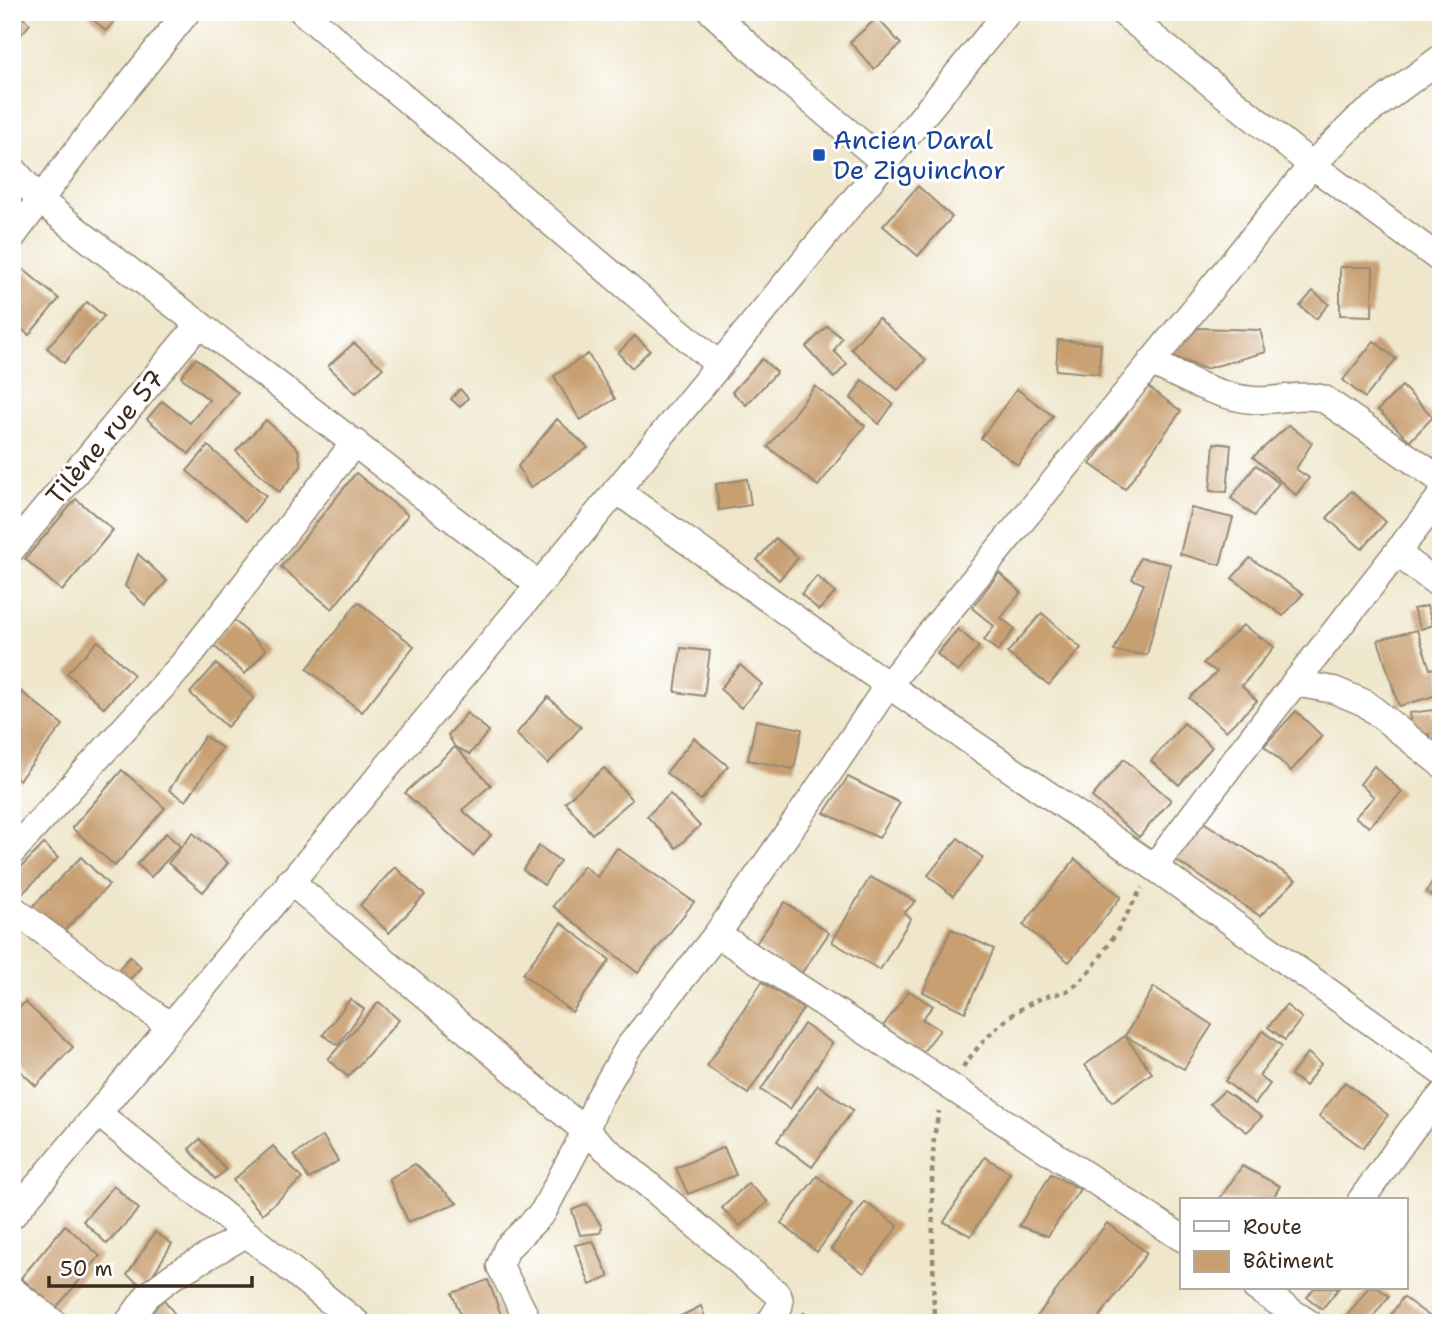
<svg xmlns="http://www.w3.org/2000/svg" width="1453" height="1335" font-family="'Shantell Sans',sans-serif">
  <style>
    .building { fill: #c89f71 }
    .lines { fill: none; stroke-linecap: round; stroke-linejoin: round }
    .minor-casing { stroke: #958874; stroke-width: 29 }
    .path { stroke: #958874; stroke-width: 4.5; stroke-dasharray: 5 5; stroke-linecap: butt }
    .minor { stroke: #fff; stroke-width: 26 }
    .transit-dot { fill: #1a4fb4; stroke: #fff; stroke-width: 2.5 }
    .labels { text-anchor: middle; stroke-width: 6; stroke-linejoin: round; paint-order: stroke }
    .transit-label { font-size: 26px; fill: #164399; stroke: #fff; text-anchor: start }
    .street-label { font-size: 26px; fill: #3b2a1e; stroke: #fff }
  </style>
  <rect width="100%" height="100%" fill="#fff"/>
  <filter id="ink" filterUnits="userSpaceOnUse"><feTurbulence type="fractalNoise" baseFrequency=".0143" numOctaves="2"/><feDisplacementMap in="SourceGraphic" scale="14" xChannelSelector="R" yChannelSelector="G"/><feConvolveMatrix kernelMatrix="1 2 1 2 8 2 1 2 1" color-interpolation-filters="sRGB"/></filter>
  <filter id="wash" filterUnits="userSpaceOnUse"><feTurbulence type="fractalNoise" baseFrequency=".00686" numOctaves="4" result="noise"/><feDisplacementMap in="SourceGraphic" scale="28" xChannelSelector="R" yChannelSelector="G"/><feGaussianBlur stdDeviation="1.57" result="paint"/><feColorMatrix in="noise" values="0 0 0 0 0 0 0 0 0 0 0 0 0 0 0 0 0 1.4 0 .05"/><feComposite in="paint" operator="in"/></filter>
  <g filter="url(#wash)">
    <rect width="100%" height="100%" fill="#efe6cb"/>
    <g id="blocks">
      <g class="building">
        <path d="M12 12H16L30 24 12 45Z"/>
        <path d="M85 12H122L106 31Z"/>
        <path d="M877 18 901 44 874 69 850 42Z"/>
        <path d="M918 186 952 217 918 256 883 226Z"/>
        <path d="M12 260 59 299 29 335 12 321Z"/>
        <path d="M1340 267H1373L1372 316 1340 315Z"/>
        <path d="M1313 291 1329 304 1316 319 1300 306Z"/>
        <path d="M87 302 104 316 64 363 47 348Z"/>
        <path d="M878 318 926 360 898 390 851 349Z"/>
        <path d="M827 326 842 338 834 351 847 364 834 378 806 347Z"/>
        <path d="M1198 328 1260 330 1266 352 1205 369 1169 355Z"/>
        <path d="M635 336 650 350 632 368 618 353Z"/>
        <path d="M1058 340 1101 344 1099 374 1056 370Z"/>
        <path d="M1374 341 1396 359 1365 398 1343 380Z"/>
        <path d="M354 343 383 368 356 393 328 366Z"/>
        <path d="M588 354 615 399 580 420 554 376Z"/>
        <path d="M196 358 238 393 189 454 147 419 162 401 190 423 209 400 181 377Z"/>
        <path d="M762 359 777 372 746 405 732 392Z"/>
        <path d="M862 380 893 404 879 424 851 398Z"/>
        <path d="M815 386 865 426 818 486 768 447Z"/>
        <path d="M1147 386 1181 411 1125 489 1090 464Z"/>
        <path d="M1402 386 1433 417 1410 441 1378 410Z"/>
        <path d="M460 389 468 398 460 407 451 399Z"/>
        <path d="M1017 389 1053 416 1018 465 981 438Z"/>
        <path d="M557 419 588 448 530 488 518 466Z"/>
        <path d="M266 420 298 449 301 467 279 492 236 451Z"/>
        <path d="M1289 425 1312 443 1296 469 1309 478 1296 495 1253 457Z"/>
        <path d="M1214 443 1231 445 1227 492 1210 491Z"/>
        <path d="M208 446 266 496 246 521 187 471Z"/>
        <path d="M1256 465 1279 483 1254 516 1231 498Z"/>
        <path d="M356 473 408 515 332 609 281 567Z"/>
        <path d="M747 479 751 505 719 510 716 484Z"/>
        <path d="M1351 491 1386 522 1362 549 1327 518Z"/>
        <path d="M76 499 113 530 62 591 25 559Z"/>
        <path d="M1191 508 1233 518 1220 565 1180 554Z"/>
        <path d="M776 538 798 558 779 580 757 560Z"/>
        <path d="M138 554 167 581 145 605 125 586Z"/>
        <path d="M1140 558 1170 564 1147 655 1114 651 1144 584 1132 579Z"/>
        <path d="M1250 558 1303 594 1283 616 1232 578Z"/>
        <path d="M999 573 1021 592 1001 618 1015 629 998 651 984 640 994 626 972 608Z"/>
        <path d="M817 576 835 593 819 610 801 594Z"/>
        <path d="M358 602 414 646 362 712 307 669Z"/>
        <path d="M1427 606 1433 625 1421 629 1413 609Z"/>
        <path d="M1042 613 1081 648 1049 685 1007 653Z"/>
        <path d="M234 620 266 650 245 674 212 644Z"/>
        <path d="M1243 625 1274 647 1242 686 1257 701 1226 731 1189 698 1217 672 1203 663Z"/>
        <path d="M958 629 979 647 958 672 937 654Z"/>
        <path d="M1417 630 1430 669 1441 667V694L1399 706 1378 640Z"/>
        <path d="M98 641 134 675 104 708 67 673Z"/>
        <path d="M681 648 710 651 704 696 675 692Z"/>
        <path d="M216 664 254 698 227 727 190 693Z"/>
        <path d="M740 665 762 684 741 708 720 689Z"/>
        <path d="M22 692 63 725 19 780 12 774V704Z"/>
        <path d="M548 697 581 727 548 764 516 734Z"/>
        <path d="M1433 710 1437 733 1441 732V752L1432 753 1429 734 1413 736 1409 713Z"/>
        <path d="M1296 711 1322 736 1291 771 1264 746Z"/>
        <path d="M467 713 489 731 470 754 455 747 491 785 462 810 491 835 473 856 405 793 455 747 448 735Z"/>
        <path d="M756 720 802 729 794 769 748 760Z"/>
        <path d="M1184 723 1212 747 1179 785 1151 761Z"/>
        <path d="M205 736 222 748 186 801 169 790Z"/>
        <path d="M694 738 728 766 701 800 666 773Z"/>
        <path d="M1124 759 1171 800 1139 837 1092 797Z"/>
        <path d="M1374 766 1402 792 1369 827 1355 817 1374 797 1360 784Z"/>
        <path d="M604 768 632 800 592 834 565 802Z"/>
        <path d="M122 770 165 808 115 866 72 828Z"/>
        <path d="M848 777 900 803 879 838 824 813Z"/>
        <path d="M670 794 700 826 676 848 647 816Z"/>
        <path d="M1203 822 1296 880 1260 916 1174 859Z"/>
        <path d="M166 833 180 846 151 877 137 864Z"/>
        <path d="M193 833 228 863 203 892 168 863Z"/>
        <path d="M958 838 983 858 953 896 928 875Z"/>
        <path d="M44 844 58 858 22 894 12 885V876Z"/>
        <path d="M539 846 560 861 544 885 523 870Z"/>
        <path d="M617 848 694 902 638 973 553 906 584 866 597 877Z"/>
        <path d="M81 857 109 885 60 935 32 907Z"/>
        <path d="M1075 859 1121 897 1069 962 1023 925Z"/>
        <path d="M395 867 425 895 389 933 360 905Z"/>
        <path d="M1437 874 1441 877V903L1426 892Z"/>
        <path d="M870 877 916 901 904 913 911 918 880 970 832 942Z"/>
        <path d="M785 902 829 933 799 977 755 945Z"/>
        <path d="M561 923 610 960 572 1012 523 974Z"/>
        <path d="M951 929 994 949 965 1012 923 992Z"/>
        <path d="M130 956 141 967 129 980 118 970Z"/>
        <path d="M762 982 803 1009 748 1094 707 1066Z"/>
        <path d="M1154 987 1212 1025 1184 1069 1125 1036Z"/>
        <path d="M909 991 933 1006 922 1019 940 1030 922 1053 883 1026Z"/>
        <path d="M350 999 364 1009 338 1045 323 1035Z"/>
        <path d="M25 1002 73 1047 36 1086 12 1063V1015Z"/>
        <path d="M379 1002 399 1020 348 1077 328 1059Z"/>
        <path d="M1286 1005 1302 1018 1285 1040 1268 1027Z"/>
        <path d="M804 1024 832 1043 790 1109 761 1090Z"/>
        <path d="M1263 1031 1282 1046 1259 1076 1270 1084 1255 1104 1225 1081Z"/>
        <path d="M1125 1036 1152 1073 1112 1102 1085 1065Z"/>
        <path d="M1308 1053 1321 1064 1305 1086 1291 1075Z"/>
        <path d="M1345 1082 1388 1115 1363 1148 1319 1116Z"/>
        <path d="M818 1085 853 1110 812 1167 777 1141Z"/>
        <path d="M1224 1091 1262 1117 1247 1132 1210 1104Z"/>
        <path d="M323 1136 338 1161 309 1179 294 1155Z"/>
        <path d="M200 1139 226 1170 215 1179 189 1149Z"/>
        <path d="M273 1146 302 1179 262 1214 233 1180Z"/>
        <path d="M724 1147 736 1175 688 1194 676 1168Z"/>
        <path d="M985 1157 1010 1173 971 1236 944 1222Z"/>
        <path d="M415 1164 457 1203 408 1222 389 1179Z"/>
        <path d="M1242 1166 1280 1186 1272 1200H1219Z"/>
        <path d="M1051 1174 1080 1189 1048 1236 1019 1226Z"/>
        <path d="M817 1176 852 1204 817 1252 781 1223Z"/>
        <path d="M748 1183 768 1202 740 1226 722 1208Z"/>
        <path d="M114 1186 139 1209 107 1244 83 1221Z"/>
        <path d="M865 1202 898 1226 864 1273 831 1249Z"/>
        <path d="M587 1204 602 1227 600 1233 580 1235 572 1210Z"/>
        <path d="M1107 1223 1147 1253 1095 1323H1032Z"/>
        <path d="M65 1225 100 1256 56 1308 21 1278Z"/>
        <path d="M155 1232 172 1244 145 1287 127 1275Z"/>
        <path d="M593 1241 609 1277 590 1285 575 1245Z"/>
        <path d="M488 1280 504 1323H464L452 1293Z"/>
        <path d="M1314 1288H1339L1322 1309 1307 1297Z"/>
        <path d="M1368 1288H1378L1389 1296 1368 1323H1347L1344 1320Z"/>
        <path d="M1403 1297 1436 1321 1435 1323H1385Z"/>
        <path d="M163 1298 181 1323H151L143 1313Z"/>
        <path d="M701 1306 707 1323H667Z"/>
      </g>
    </g>
  </g>
  <g filter="url(#ink)">
    <use href="#blocks" fill-opacity="0" stroke="#958874" stroke-width="2"/>
    <g class="lines">
      <g class="minor-casing">
        <g id="minor">
          <path d="M303 12 719 365"/>
          <path d="M712 12 778 73 886 164"/>
          <path d="M1122 12 1312 165 1441 260"/>
          <path d="M12 168 40 200 83 235 539 585"/>
          <path d="M12 237 85 140 187 12"/>
          <path d="M1151 362C1183 377 1217 397 1253 400 1277 402 1302 392 1324 399L1441 480"/>
          <path d="M616 490 888 685 1154 867 1441 1072"/>
          <path d="M12 549 199 324"/>
          <path d="M1397 553 1441 586"/>
          <path d="M1294 683 1334 690 1365 703 1441 764"/>
          <path d="M12 852 183 664 355 442"/>
          <path d="M1154 867 1236 758 1441 496"/>
          <path d="M290 881 776 1293C785 1304 776 1313 769 1323"/>
          <path d="M12 908 170 1026"/>
          <path d="M717 934 1182 1238"/>
          <path d="M99 1114 357 1323"/>
          <path d="M1361 1200 1412 1129 1441 1096"/>
          <path d="M12 1216 539 585 1008 12"/>
          <path d="M1256 1288 1309 1323"/>
          <path d="M12 1290 54 1323"/>
          <path d="M128 1323 148 1295 173 1276 246 1234"/>
          <path d="M529 1323 500 1266 507 1248 543 1212 585 1132 598 1100 628 1048 717 934 810 801 888 685 1312 165 1357 120 1441 58"/>
        </g>
      </g>
      <g class="path">
        <path d="M963 1067C984 1037 1010 1011 1044 997 1052 994 1063 994 1070 989 1097 972 1125 916 1142 888"/>
        <path d="M802 1313 815 1323"/>
        <path d="M927 1323 934 1314"/>
        <path d="M934 1323 932 1173 934 1137 939 1111"/>
      </g>
      <use href="#minor" class="minor"/>
    </g>
  </g>
  <rect class="transit-dot" x="812" y="148" width="14" height="14" rx="3.5"/>
  <g class="labels">
    <g class="transit-label">
      <text x="833" y="149">Ancien Daral<tspan x="833" dy="30">De Ziguinchor</tspan></text>
    </g>
    <g class="street-label">
      <text transform="translate(105 437) rotate(-50)" y="9">Tilène rue 57</text>
    </g>
  </g>
  <rect width="1453" height="1335" fill="none" stroke="#fff" stroke-width="42"/>
  <rect x="1180" y="1198" width="228" height="91" fill="#ffffff" stroke="#b1aaa5" stroke-width="2"/>
  <rect x="1194" y="1221" width="35" height="10" fill="#ffffff" stroke="#b1aaa5" stroke-width="2"/>
  <text x="1243" y="1234" font-size="21" fill="#3b2a1e">Route</text>
  <rect x="1194" y="1251" width="35" height="21" fill="#c89f71" stroke="#b1aaa5" stroke-width="2"/>
  <text x="1243" y="1268" font-size="21" fill="#3b2a1e">Bâtiment</text>
  <path d="M49 1276v10h203v-10" fill="none" stroke="#3b2a1e" stroke-width="3.5"/>
  <text x="60" y="1276" font-size="21" fill="#3b2a1e" stroke="#ffffff" stroke-width="5" paint-order="stroke">50 m</text>
</svg>
